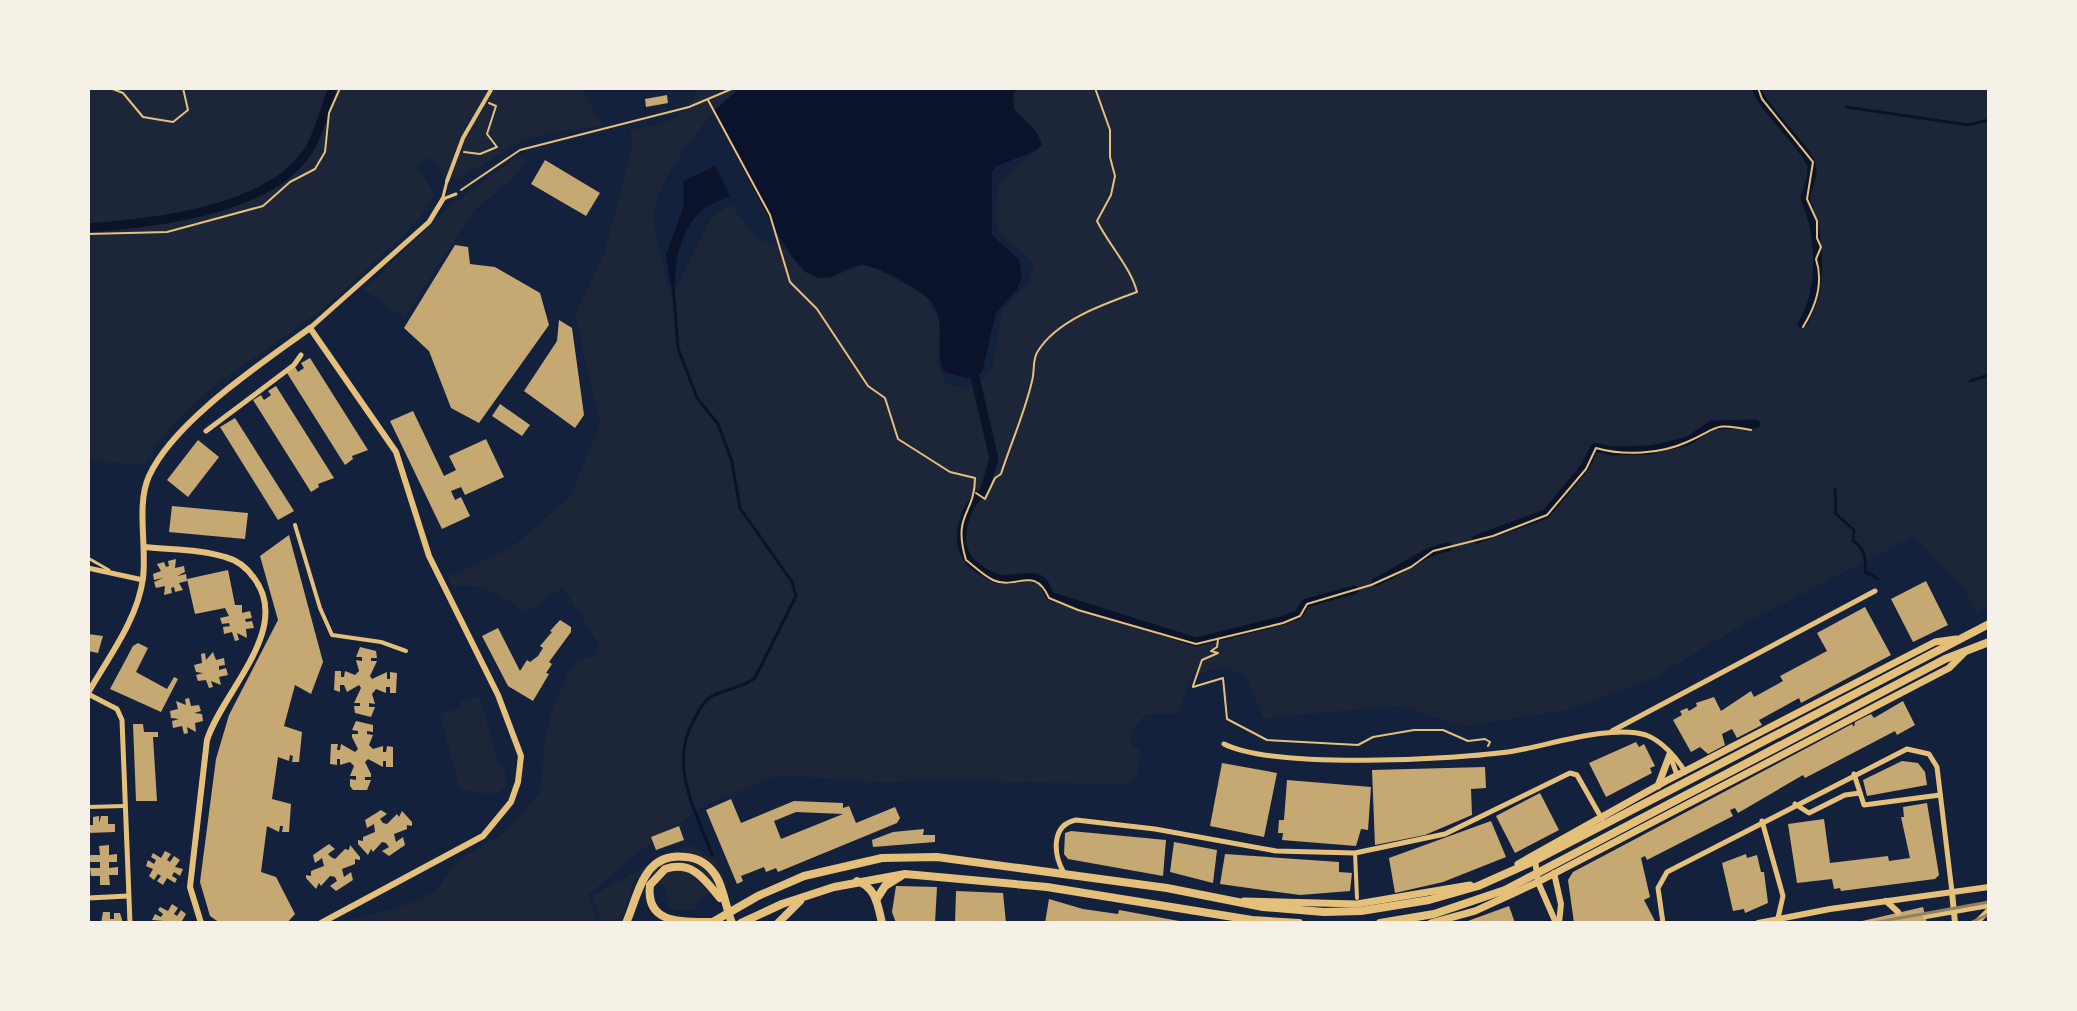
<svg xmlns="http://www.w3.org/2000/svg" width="2077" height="1011" font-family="'Golos Text',sans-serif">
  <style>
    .green { fill: #1d2539 }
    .water { fill: #0b132b }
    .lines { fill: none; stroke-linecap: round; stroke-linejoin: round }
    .stream { stroke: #0b132b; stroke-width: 3 }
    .canal { stroke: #0b132b; stroke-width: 9 }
    .building { fill: #c6a872; fill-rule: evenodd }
    .path { stroke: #e5c07b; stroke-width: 2 }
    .service { stroke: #e5c07b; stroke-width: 3 }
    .pedestrian { stroke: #e5c07b; stroke-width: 4 }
    .minor { stroke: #e5c07b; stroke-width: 5 }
    .tertiary { stroke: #e5c07b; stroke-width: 6 }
    .secondary { stroke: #e5c07b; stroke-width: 7 }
    .trunk { stroke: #e5c07b; stroke-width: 8 }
    .rail { stroke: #918062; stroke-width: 3 }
  </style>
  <rect width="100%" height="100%" fill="#14213d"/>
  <g class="green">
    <path d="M88 88H582L602 126 550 132 520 142 459 179 444 176 431 157 417 165 434 194C423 220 398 239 378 258 361 273 345 290 328 304 266 355 183 392 144 465 124 465 108 460 88 460Z"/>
    <path d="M698 88H740C712 107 650 186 654 220 656 244 666 275 671 299L711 218 731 205 757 239 785 250 799 266 816 277 831 278 861 265 872 266 925 295 941 322 937 367 946 383 966 389 985 378 993 365 1003 308 1026 286 1035 265 999 231 995 220 998 186 1018 164 1040 147 1037 133 1014 109 1013 95 1017 88H1989V605L1976 613 1964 589 1914 536 1735 629 1654 678 1572 709 1463 727 1400 706 1263 718 1246 676 1223 667 1192 676 1177 714H1146L1132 729 1131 745 1140 750 1138 774 1127 785 926 779 892 783 780 775 704 806 637 853 588 895 596 919 586 923H336L404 906 438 889 455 862 503 834 540 793 545 740 553 708 570 668 579 659 594 658 599 645 563 587 525 613C501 594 484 583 453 586L447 577 512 547 570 497 600 424 575 314 604 255 633 143 630 130C662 125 686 122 698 88Z"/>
    <path d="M519 155 526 161 512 180 474 210 404 318 364 290 451 205Z"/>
    <path d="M480 697 497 760C502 765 506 770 506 778 507 804 473 789 460 790L440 714 461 708 460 701Z"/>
    <path d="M690 845 716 861 728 886 699 899 695 910H674L669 906 665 885 635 878 620 923H602L592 896C626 879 655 857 690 845Z"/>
  </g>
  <g class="water">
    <path d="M740 88H1017L1013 95 1014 109 1037 133 1042 144 1037 150 997 166 992 172V235L1019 260 1022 275 1017 290 996 312 982 373 967 378 944 372C933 349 948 324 931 301 922 290 874 264 861 265 842 267 830 286 809 274 785 261 731 142 714 111Z"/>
    <path d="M715 166 730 196C721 200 708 205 701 211 682 229 674 261 675 285H671L666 255 684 205 683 181Z"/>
  </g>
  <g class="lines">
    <g class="stream">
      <path d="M1846 107 1968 125 1989 120"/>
      <path d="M673 285 678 348 697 398 718 424 732 462 740 508 792 582 796 596 755 678C741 689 722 689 709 698 704 702 698 712 695 718 667 763 696 811 712 855"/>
      <path d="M1970 381 1989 375"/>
      <path d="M1835 489 1836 514 1854 530 1853 541C1864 547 1867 560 1865 572L1878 579 1868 573"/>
    </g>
    <g class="canal">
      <path d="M1756 88C1765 112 1810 151 1812 167 1813 178 1808 188 1805 198 1821 235 1824 289 1802 324"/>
      <path d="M88 228C153 223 270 211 308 151 320 133 324 108 333 88"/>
      <path d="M975 377 994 459 984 492C965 504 954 539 968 559 972 565 986 574 993 577 1005 584 1022 575 1036 578 1044 580 1047 589 1050 596L1196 642 1281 621 1298 615 1306 603 1354 590"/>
      <path d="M1477 539 1546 514 1585 467 1595 447 1611 451 1651 450 1688 441 1712 425 1756 424"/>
      <path d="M1376 582C1400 571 1421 552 1448 547"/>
    </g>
  </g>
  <g class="building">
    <path d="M667 95 668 103 646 107 645 99Z"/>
    <path d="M545 160 600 193 586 216 531 184Z"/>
    <path d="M455 245 468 247 470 264 495 267 540 293 549 325 479 423 451 408 429 351 404 328Z"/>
    <path d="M559 320 572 328 584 415 575 428 524 391 557 341Z"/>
    <path d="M310 358 368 450 352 456 353 459 345 465 287 373 295 367 298 372 304 368 301 363Z"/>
    <path d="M276 386 334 478 318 484 319 487 311 492 253 400 261 395 264 400 271 395 268 391Z"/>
    <path d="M500 404 530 425 522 436 492 416Z"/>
    <path d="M413 411 444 476 456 470 449 456 486 439 504 477 465 495 461 487 451 491 455 500 461 497 470 516 442 529 390 421Z"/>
    <path d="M235 418 294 511 278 520 220 427Z"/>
    <path d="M198 440 219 457 188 497 167 480Z"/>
    <path d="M172 506 248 513 245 539 169 532Z"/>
    <path d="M289 535 323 662 311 694 295 685 284 726 302 732 299 762H292L293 756 290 755 289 761 278 757 272 799 291 804 289 832H282L283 826H280L279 832 267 826 261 872 276 877 295 914 287 923H220L210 916 200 882 216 759 229 715 278 620 260 556Z"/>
    <path d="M176 559 175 568 184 566 185 572 177 576 186 574 187 581 179 583 183 590 175 592 174 587 171 588 172 593 164 595 165 586 156 588 154 582 163 578 154 580 153 574 161 571 157 564 164 562 166 567 169 566 168 561Z"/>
    <path d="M228 570 235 605H242V613L250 611 252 618 245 619 246 622 252 621 254 628 246 629 247 638 237 633 239 640 235 641 232 632 224 634 223 627 230 626 229 623 222 624 220 618 229 616 225 608 195 614 187 579Z"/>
    <path d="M1926 581 1948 625 1913 642 1891 599Z"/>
    <path d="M1865 607 1891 655 1801 703 1799 698 1763 718 1759 720 1762 725 1737 738 1732 729 1722 734 1725 745 1708 754 1700 747 1691 752 1673 720 1682 715 1680 711 1687 708 1689 711 1697 706 1696 703 1714 697 1721 711 1751 691 1754 697 1783 681 1780 676 1827 651 1817 633Z"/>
    <path d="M560 620 571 627V632L549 662 552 664 546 673 549 674 533 701 508 686 482 636 498 628 520 671 527 660 530 662 538 656 543 648 540 646 552 632 550 631Z"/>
    <path d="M88 634 103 636 98 653 88 651Z"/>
    <path d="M138 643 148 648 136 672 167 689 174 677 178 679 161 712 110 689 133 646Z"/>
    <path d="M360 647 376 651 377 658H371V661H377L370 676 372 679 387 672V679H390V672L397 673 396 693H390V687H386V693L376 689 372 694 375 704 369 703V707H375L371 717 355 713 354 706H360V703H354L361 688 359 685 347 692 344 685H340V692L334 690 335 671H341V677H344L345 671 355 675 359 671 356 660 362 661V657H356Z"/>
    <path d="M213 652 216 660 224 658 225 665 219 666V670L226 668 228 675 219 677 221 685 211 681 213 687 209 688 206 680 198 681 196 675 203 673 196 672 194 665 202 663 201 654 205 653 206 660Z"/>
    <path d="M189 698 191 706 199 705 201 711 194 713 202 714 203 721 195 723 196 732 187 727 188 733 184 734 182 726 173 728 172 721 179 719 171 718 170 711 178 709 176 701 186 705 185 699Z"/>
    <path d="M1903 701 1915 725 1897 735 1895 731 1805 778 1803 775 1738 813 1735 808 1730 810 1733 816 1647 860 1645 856 1641 858 1650 897 1644 900 1656 923H1574L1568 880 1573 872 1852 724 1854 727 1855 722 1871 714 1874 718Z"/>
    <path d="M356 721 373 725V732L367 731V734L373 735 369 745 373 749 383 746V752H386L387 746 393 747V767H386V761H383V767L368 759 365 762 371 774V777H365V780H371L367 790H353L350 786V779L356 780V776H350L354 766 350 762 340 765V759H337V765L330 764 331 744H338L337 750H340L341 744 355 752 358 749 352 737V734H358V731L352 730Z"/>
    <path d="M133 724H143L144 732H158V737H153L157 801H136Z"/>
    <path d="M1636 742 1639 747 1644 744 1655 766 1650 768 1652 773 1606 797 1589 763Z"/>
    <path d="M1902 761 1918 763 1925 772 1927 785 1867 796 1863 780Z"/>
    <path d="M1222 763 1277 773 1264 837 1210 826Z"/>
    <path d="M1485 767 1486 788 1471 789 1472 815 1425 835 1375 845 1372 770Z"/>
    <path d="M1287 780 1371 787 1368 830 1361 829 1356 846 1282 840 1283 833H1278L1279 820H1284Z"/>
    <path d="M1540 793 1559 830 1515 853 1496 816Z"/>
    <path d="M731 799 741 823 794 801 843 803V808L849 806 856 823 895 807 900 818 897 823 778 872 776 868 766 872 764 867 741 876 743 881 737 884 706 810ZM796 812 843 814 781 839 774 821Z"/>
    <path d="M1927 803 1939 875 1935 879 1841 891 1840 888 1834 889 1832 879 1797 883 1788 824 1824 819 1830 863 1888 856 1889 861 1910 858 1901 817H1904L1903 807Z"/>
    <path d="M381 810 387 814 380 819 383 823 387 824 397 814 399 817 402 811 412 822V826L407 825V829L394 834 396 842 403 837 405 845 389 856 382 851 389 847 386 843 382 842 373 852 371 849 368 855 358 844V840L363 841V837L375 832 374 824 367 828 365 820Z"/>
    <path d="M99 816V823L101 816H108V824H115V832L88 833V825H93V817Z"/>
    <path d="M1491 821 1506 857 1443 882 1395 893 1389 858Z"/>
    <path d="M679 826 684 840 656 850 651 837Z"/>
    <path d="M924 829 923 835H935V842L873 847 872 840 893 832Z"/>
    <path d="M1071 831 1166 840 1163 876 1068 859 1064 854 1065 833Z"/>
    <path d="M1174 842 1217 850 1213 883 1170 872Z"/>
    <path d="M329 844 335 849 328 854 331 857 335 859 345 849 349 850 350 845 360 857V860L355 859V864L342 869 344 877 351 872 353 880 336 891 330 886 337 881 335 877 330 876 321 886 319 883 316 889 306 878V875L311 876V871L324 866 322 858 315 863 313 855Z"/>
    <path d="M109 845V855L117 854V862H109V868L118 867V875H109L110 885H100V876H91L90 868H100V862H90V855H100L99 846Z"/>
    <path d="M165 851 171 854 167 860 170 862 174 856 180 860 175 867 183 869 180 876 174 872 172 876 177 879 175 883 167 878 163 885 157 881 161 876 158 874 154 880 149 876 153 869 146 866 148 860 154 864 156 860 151 857 153 853 161 858Z"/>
    <path d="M1225 854 1339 862V872L1352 873 1350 891 1300 895 1220 884Z"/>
    <path d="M1746 854 1747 858 1757 855 1761 872H1764L1768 903 1745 913 1744 909 1733 911 1722 863Z"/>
    <path d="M896 886 937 887 935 923H896L892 912Z"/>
    <path d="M956 891 1003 893 1006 923H955Z"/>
    <path d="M1049 899 1083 909 1118 914 1119 910 1190 923H1045Z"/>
    <path d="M172 904 178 908 174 914 177 916 181 910 186 914 182 921 186 923 152 920 155 914 161 917 163 914 158 910 160 907 168 911Z"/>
    <path d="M1509 906 1515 923H1465V922Z"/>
    <path d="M1923 907 1927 923H1858V922Z"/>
    <path d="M103 912H110V919H114V913H120L123 923H101Z"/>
  </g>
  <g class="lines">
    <g class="path">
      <path d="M110 88 123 93 143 117 173 122 188 110 183 88"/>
      <path d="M1758 88 1762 99 1813 162 1807 199 1817 221V238L1821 247 1816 259C1824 283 1816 306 1803 327"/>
      <path d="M708 100 770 215 790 282 817 309 868 386 885 398 898 439 950 472 975 478C975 515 952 513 966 560 974 566 983 575 993 580 1016 591 1034 564 1049 598L1078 610 1196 644 1283 623 1300 616 1307 604 1371 585 1411 567 1433 551 1493 536 1547 515 1586 469 1596 448C1623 456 1661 454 1687 442 1719 428 1712 422 1751 430"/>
      <path d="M464 152 480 154 497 147 487 134 496 106 489 103"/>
      <path d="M461 190 520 150 689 107 734 88"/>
      <path d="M88 234 167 232 263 206 290 182 315 169 325 152 329 113 340 88"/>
      <path d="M976 493 985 499 995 478 1001 474C1011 443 1025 412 1032 381 1035 371 1032 359 1038 351 1057 320 1104 304 1137 292 1131 268 1109 245 1097 221L1111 195 1115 176 1110 157V130L1095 88"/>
      <path d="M1193 686 1202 660 1218 653 1211 651 1217 647 1218 639"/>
      <path d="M1193 687 1223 678 1227 719 1267 740 1358 745 1373 737 1414 730H1443L1468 741 1485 739 1490 742 1488 746"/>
    </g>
    <g class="service">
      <path d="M443 197 447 181"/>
      <path d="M443 199 456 194"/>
      <path d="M88 558 109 570"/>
    </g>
    <g class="pedestrian">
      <path d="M447 181 463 138 492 88"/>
      <path d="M295 525 320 608 332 635 381 642 406 651"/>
      <path d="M88 807 124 806"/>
      <path d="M1355 853 1357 898"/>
    </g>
    <g class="minor">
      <path d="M310 328 429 222 443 199"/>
      <path d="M206 431 294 365 301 355"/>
      <path d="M88 568 143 580"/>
      <path d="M88 694 117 709 122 720 130 923"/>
      <path d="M1612 731 1875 591"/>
      <path d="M1224 744C1273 769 1456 760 1514 751 1550 745 1612 724 1646 735 1662 741 1677 758 1685 772"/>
      <path d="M1670 755 1677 775"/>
      <path d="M1854 774 1864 805 1940 795"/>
      <path d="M1795 804 1809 813 1845 795 1860 793"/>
      <path d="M1762 821 1783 896 1778 918"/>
      <path d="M1064 873C1053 854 1051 825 1076 820L1155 829 1276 851 1355 853 1445 834 1570 773 1577 775 1602 819"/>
      <path d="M88 898 128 896"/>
      <path d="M1663 923 1658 888 1667 872 1907 749 1929 754 1937 767 1952 892"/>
    </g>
    <g class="tertiary">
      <path d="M145 547C171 550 200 549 225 557 237 560 247 568 254 578 293 629 222 692 207 740L190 887 201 923"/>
      <path d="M88 693C108 658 138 619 143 578 147 546 136 505 149 476 174 421 261 364 310 328L396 452 429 556 498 695 521 756 518 782 511 802 483 836 321 923"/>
      <path d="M1535 860 1538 882 1556 923"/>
      <path d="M1554 873 1561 904 1559 923"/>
      <path d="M1952 892 1955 923"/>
      <path d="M1886 901 1898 912"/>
      <path d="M1926 916 1989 905"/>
      <path d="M1758 923 1830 909 1989 887"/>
      <path d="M1976 923 1989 910"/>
    </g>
    <g class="secondary">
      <path d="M1658 786 1670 754"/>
      <path d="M1518 864 1666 781 1896 662 1935 642 1956 639"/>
      <path d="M1244 901 1357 904 1470 885"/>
      <path d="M1431 923 1475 911 1538 882 1949 668 1964 653"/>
    </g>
    <g class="trunk">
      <path d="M857 881C876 887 878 906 882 923"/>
      <path d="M876 900 885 886 901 876"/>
      <path d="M712 922C684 922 645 925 650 885L665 869C693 860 705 880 720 898"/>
      <path d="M626 923C639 894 643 851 686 857 699 858 709 865 716 876 724 889 726 909 732 923"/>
      <path d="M711 923 758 896 804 876 882 858 937 857 1167 888 1263 907 1324 912 1361 911 1429 900 1478 886 1534 861 1989 624"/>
      <path d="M741 923 782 904 834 887 905 874 1047 887 1252 920 1299 923"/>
      <path d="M778 923 800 901"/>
      <path d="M1380 923 1434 914 1505 890 1945 659 1989 642"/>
    </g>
    <g class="rail">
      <path d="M1872 923 1989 902"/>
      <path d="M1970 923 1989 914"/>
    </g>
  </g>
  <rect width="2077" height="1011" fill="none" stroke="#f6f1e7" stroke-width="180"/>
</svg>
